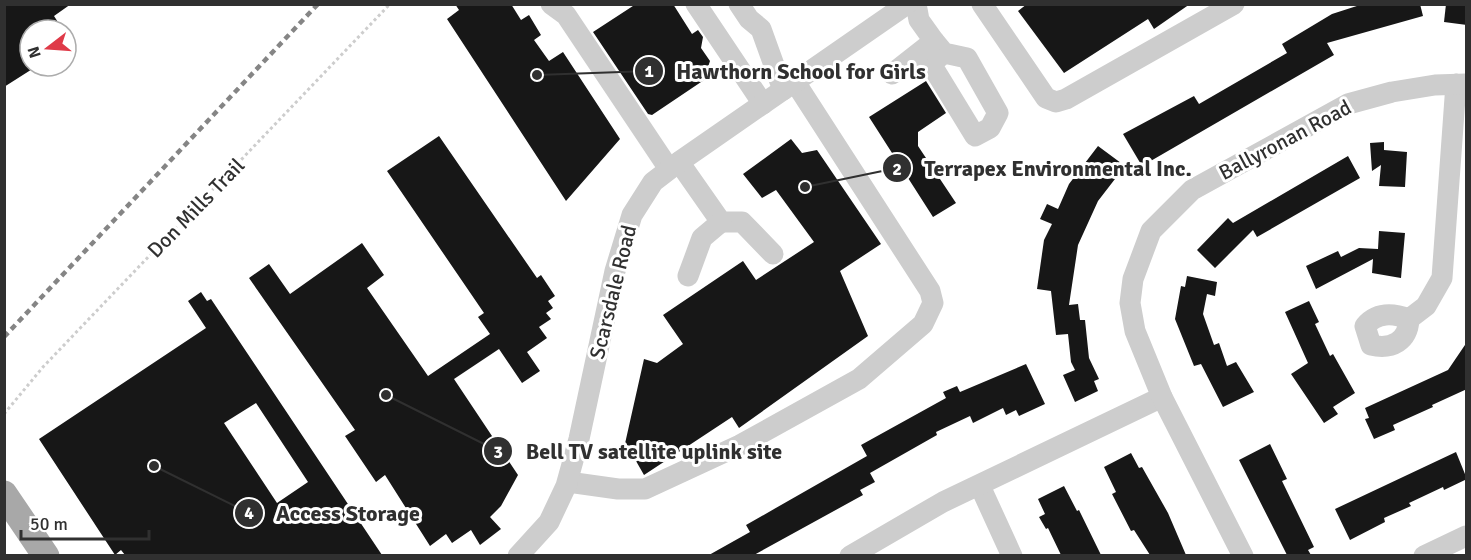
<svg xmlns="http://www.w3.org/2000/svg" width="1471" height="560" font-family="Signika,sans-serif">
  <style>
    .building { fill: #171717; fill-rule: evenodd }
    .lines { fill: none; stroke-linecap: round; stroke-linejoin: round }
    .path { stroke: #cdcdcd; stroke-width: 3; stroke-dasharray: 3 3; stroke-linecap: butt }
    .minor { stroke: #cdcdcd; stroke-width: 21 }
    .major { stroke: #a8a8a8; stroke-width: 27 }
    .rail { stroke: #858585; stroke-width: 4.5; stroke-dasharray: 6 4.5; stroke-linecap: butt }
    .labels { text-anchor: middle; stroke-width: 6; stroke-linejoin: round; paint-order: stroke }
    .street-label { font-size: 21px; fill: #303030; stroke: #fff }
    .leader { fill: none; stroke: #303030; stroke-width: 2 }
    .callout-dot { fill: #303030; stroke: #fff; stroke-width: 2 }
    .mark-label { font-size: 18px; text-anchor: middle; font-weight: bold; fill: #fff }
    .callout-label { font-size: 22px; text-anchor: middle; font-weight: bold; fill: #303030; stroke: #fff; stroke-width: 6; stroke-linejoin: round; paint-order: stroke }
  </style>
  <rect width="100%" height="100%" fill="#fff"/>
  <g class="building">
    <path d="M4 4H71L54 16 63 30H30V66H37L4 87Z"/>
    <path d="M455 4H511L521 20 529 15 541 35 534 40 549 61 563 52 620 139 566 201 447 19 459 10Z"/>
    <path d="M636 4H673L692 34 698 30 703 37 701 48 710 61 708 67 710 76 652 115 648 114 593 32Z"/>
    <path d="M1027 4H1190L1154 29 1148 19 1064 73 1018 11Z"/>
    <path d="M1363 4H1420L1423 16 1327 43 1334 55 1142 166 1123 134 1194 96 1199 104 1287 53 1282 44 1332 14Z"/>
    <path d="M1446 4H1467V25L1444 22Z"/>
    <path d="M926 81 946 113 918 132V146L956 203 933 217 869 117Z"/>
    <path d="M439 136 537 278 541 275 555 296 548 301 553 308 546 313 551 319 539 327 547 338 527 352 540 371 522 383 499 349 454 379 518 475 501 506 490 517 501 529 480 545 471 530 452 543 446 534 430 546 385 475 376 482 345 436 355 430 249 278 269 264 290 294 362 243 384 275 367 288 428 376 490 334 478 317 484 313 387 171Z"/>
    <path d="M791 139 802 153 817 150 881 244 840 271 868 336 739 428 732 417 644 475 636 461 622 457 644 359 657 363 683 344 663 315 743 261 756 280 814 242 776 190 762 198 743 174Z"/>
    <path d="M1384 142V150L1407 152 1405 187 1379 186 1381 165 1372 171 1370 143Z"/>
    <path d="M1098 146 1125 166 1098 201 1078 245 1069 305 1078 304 1080 320H1085L1089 358 1099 379 1094 381 1098 391 1075 402 1063 375 1075 370 1071 362 1068 334 1056 335 1051 291 1037 289 1044 240 1052 224 1040 219 1047 204 1058 209 1069 184Z"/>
    <path d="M1348 156 1360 178 1257 237 1253 230 1215 268 1197 250 1228 218 1233 223Z"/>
    <path d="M1379 231 1405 233 1401 278 1372 273 1373 259 1316 289 1306 266 1338 251 1341 257 1359 248 1378 249Z"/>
    <path d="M1187 276 1217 282 1215 296 1207 294 1203 314 1214 345 1219 343 1227 366 1236 362 1254 392 1223 407 1201 364 1194 366 1175 319 1181 286 1185 287Z"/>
    <path d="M201 292 207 301 211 299 382 555H125L121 550 115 555 39 439 206 328 188 301ZM256 403 308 482 277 503 224 423Z"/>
    <path d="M1309 301 1319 322 1315 324 1330 356 1333 354 1355 393 1333 407 1338 414 1324 423 1291 374 1308 363 1285 312Z"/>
    <path d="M1467 342V389L1432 405 1433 407 1393 425 1395 430 1374 439 1365 419 1369 418 1365 408 1448 370Z"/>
    <path d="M1026 364 1045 404 1019 416 1016 410 1006 415 1003 408 973 423 970 416 936 432 937 435 870 473 875 482 860 490 863 495 754 555H709L750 532 746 525 867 456 861 445 946 398 943 392 957 386 960 392Z"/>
    <path d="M1270 444 1287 479 1282 481 1314 547 1308 550 1311 555H1287L1239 460Z"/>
    <path d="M1456 452 1467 479 1444 490 1443 487 1409 503 1411 506 1384 518 1385 522 1350 540 1335 509Z"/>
    <path d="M1131 453 1139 468 1142 467 1168 513 1186 555H1150L1134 530 1131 531 1112 494 1116 492 1104 467Z"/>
    <path d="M1064 486 1077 511 1079 510 1101 555H1061L1048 528 1046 529 1039 517 1045 514 1038 499Z"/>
  </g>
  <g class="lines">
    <path class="path" d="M4 414 43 367 390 4"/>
    <g class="minor">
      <path d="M551 4 566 15 669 169"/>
      <path d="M696 4 763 104"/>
      <path d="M739 4 749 19 761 29 783 90"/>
      <path d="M982 4 1046 98 1056 102 1066 99 1234 4"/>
      <path d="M934 41 944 53 967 58 998 113 990 128 975 136 931 64 944 53"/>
      <path d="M892 74 934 41 919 20 916 4"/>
      <path d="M679 162 721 222H742L773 254"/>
      <path d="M688 276 702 238 721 222"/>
      <path d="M1409 319C1408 341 1392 350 1371 345L1365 326C1377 312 1393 313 1409 319L1426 306 1442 278 1456 84"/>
      <path d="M568 482 618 489H645L740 445 859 379 923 324 933 303 930 291 795 82"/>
      <path d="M980 486 1012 556"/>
      <path d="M518 556 549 522 566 486 579 439 615 271 632 215 653 182 679 162 907 4"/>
      <path d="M850 556 943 502 1162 397"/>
      <path d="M1243 556 1162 397 1135 331 1130 303 1133 279 1151 231 1192 190 1348 104 1392 92 1435 85 1466 84"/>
      <path d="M1424 556 1466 536"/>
    </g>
    <path class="major" d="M4 494 46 556"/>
    <path class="rail" d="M4 337 318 4"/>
  </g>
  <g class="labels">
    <g class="street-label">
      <text transform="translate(1285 140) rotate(-28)" y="7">Ballyronan Road</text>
      <text transform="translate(196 208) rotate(-46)" y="7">Don Mills Trail</text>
      <text transform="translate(613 292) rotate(-76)" y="7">Scarsdale Road</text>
    </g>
  </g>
  <path class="leader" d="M537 75L649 71M805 187L897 168M386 395L498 451M154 466L249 513"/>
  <g class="callout-dot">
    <circle cx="537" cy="75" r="6"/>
    <circle cx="805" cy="187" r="6"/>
    <circle cx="386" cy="395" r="6"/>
    <circle cx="154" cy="466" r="6"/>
    <circle cx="649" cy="71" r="15"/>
    <circle cx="897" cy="168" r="15"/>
    <circle cx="498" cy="451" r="15"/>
    <circle cx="249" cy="513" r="15"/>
  </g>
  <g class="mark-label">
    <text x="649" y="77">1</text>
    <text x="897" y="175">2</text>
    <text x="498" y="458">3</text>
    <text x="249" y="519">4</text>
  </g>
  <g class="callout-label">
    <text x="801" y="79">Hawthorn School for Girls</text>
    <text x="1058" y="176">Terrapex Environmental Inc.</text>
    <text x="654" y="459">Bell TV satellite uplink site</text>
    <text x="348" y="521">Access Storage</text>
  </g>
  <rect width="1471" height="560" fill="none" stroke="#303030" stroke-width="12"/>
  <g transform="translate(48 48) rotate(253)"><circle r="28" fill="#ffffff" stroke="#acacac" stroke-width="1.5"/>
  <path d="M0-4.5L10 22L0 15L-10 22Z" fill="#df3a48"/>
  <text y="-9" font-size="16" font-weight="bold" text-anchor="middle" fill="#303030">N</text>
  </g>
  <path d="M21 530v9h128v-9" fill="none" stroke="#303030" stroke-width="3"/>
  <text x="30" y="530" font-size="18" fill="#303030" stroke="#ffffff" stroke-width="4.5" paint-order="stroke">50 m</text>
</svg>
